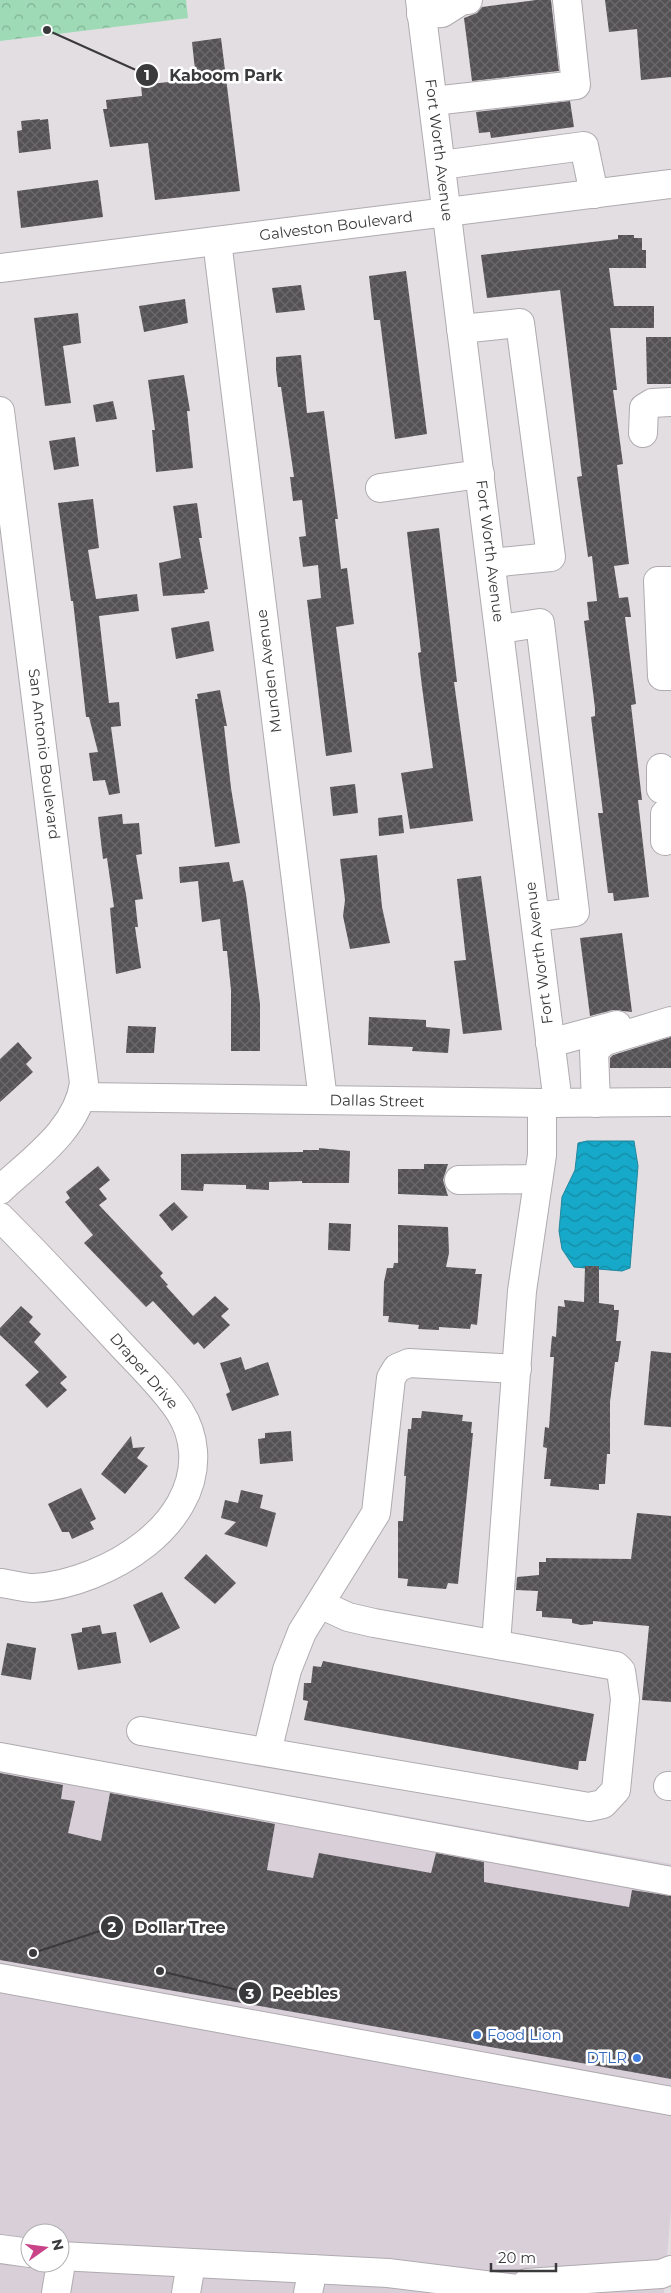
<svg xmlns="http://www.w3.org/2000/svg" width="671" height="2293" font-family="Montserrat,sans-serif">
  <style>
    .built { fill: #d8cfd9; fill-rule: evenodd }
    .park { fill: url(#park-crowns) }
    .water { fill: url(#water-waves); stroke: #21879e }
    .building { fill: url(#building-cross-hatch) }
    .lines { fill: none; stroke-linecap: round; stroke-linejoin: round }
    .minor-casing { stroke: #afabaf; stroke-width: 30 }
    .minor { stroke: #fff; stroke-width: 28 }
    .shop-dot { fill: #3f7fe0; stroke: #fff; stroke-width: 2 }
    .labels { text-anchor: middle; stroke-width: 5; stroke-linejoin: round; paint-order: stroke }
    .street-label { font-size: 15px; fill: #3a393b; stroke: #fff }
    .shop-label { font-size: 15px; fill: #366cbe; stroke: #fff; text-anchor: start }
    .leader { fill: none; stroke: #3a393b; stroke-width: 2 }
    .callout-dot { fill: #3a393b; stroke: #fff; stroke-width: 2 }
    .mark-label { font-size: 15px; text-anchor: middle; font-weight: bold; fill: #fff }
    .callout-label { font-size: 16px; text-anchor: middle; font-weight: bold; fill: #3a393b; stroke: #fff; stroke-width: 5; stroke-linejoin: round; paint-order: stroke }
  </style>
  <defs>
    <pattern id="park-crowns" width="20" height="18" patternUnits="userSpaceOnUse" patternTransform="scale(1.25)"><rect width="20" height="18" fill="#9ddab5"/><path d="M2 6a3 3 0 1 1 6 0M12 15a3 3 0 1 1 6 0" fill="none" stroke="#81b294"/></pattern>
    <pattern id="water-waves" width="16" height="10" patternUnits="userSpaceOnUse" patternTransform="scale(1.25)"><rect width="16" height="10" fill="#16a9c9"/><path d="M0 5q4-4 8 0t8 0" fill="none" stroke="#158ba4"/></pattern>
    <pattern id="building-cross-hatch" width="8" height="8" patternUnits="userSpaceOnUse" patternTransform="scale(1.25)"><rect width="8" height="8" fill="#555255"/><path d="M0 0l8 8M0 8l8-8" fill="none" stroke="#6b696b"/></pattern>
  </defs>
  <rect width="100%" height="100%" fill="#e2dee2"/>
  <path class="built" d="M0 1743 671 1864V2208L664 2293H0ZM30 2233H60V2263H30Z"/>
  <path class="park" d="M0 0H186L188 18 0 41Z"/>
  <path class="water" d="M587 1141H634L638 1166 630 1268 622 1271 574 1267 562 1249 559 1231 562 1197 575 1170 578 1143Z"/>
  <g class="building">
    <path d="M536 0H551L559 71 472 81 464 18 477 13 482 7Z"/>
    <path d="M605 0H671V77L641 80 637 29 609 32Z"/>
    <path d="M221 38 240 191 155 200 148 143 110 147 103 109H107L106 100 142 96 141 85 196 79 192 42Z"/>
    <path d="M570 101 574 127 491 138 490 132 479 133 476 112Z"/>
    <path d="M40 119V120L48 119 51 149 19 153 17 131 22 130 21 121Z"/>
    <path d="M98 180 103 217 21 228 17 191Z"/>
    <path d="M618 235H634V238H642V250H646V268H609L614 306H654V328H610L617 390H613L623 464 617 465 629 564 614 566 619 598 628 597 631 617H625L636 704 631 705 642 800H638L649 897 614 901 613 893H608L598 813H603L591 717 595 716V708L584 621 589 620 587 602 597 601 592 556 588 557 577 477 582 476 581 468 560 290 487 298 481 255 618 239Z"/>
    <path d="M406 271 427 434 395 439 380 320H374L369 276Z"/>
    <path d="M301 285 305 310 276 313 272 288Z"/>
    <path d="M185 299 188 323 144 332 139 306Z"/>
    <path d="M78 313 81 343 63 346 71 403 45 406 34 318Z"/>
    <path d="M646 337H671V384H647Z"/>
    <path d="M301 355 307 413 324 411 338 519H335L341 569 347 568 354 624 336 627 352 752 326 756 307 600 321 598 318 565 303 567 299 537 306 536 302 500 293 501 290 477H294L281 387H278L276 369V357Z"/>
    <path d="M184 375 190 411H187L193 468 156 472 152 430H155L148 380Z"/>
    <path d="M113 401 117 419 96 422 93 405Z"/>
    <path d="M75 437 79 466 54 470 49 441Z"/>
    <path d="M93 499 99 548 88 550 96 599 137 594 139 611 99 616 109 703 119 702 121 726 111 727 120 793 109 795 105 780 93 781 89 753 98 752 89 717H86L73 601H71L58 503Z"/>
    <path d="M197 503 202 538H199L208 589 204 590 205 593 163 596 159 563 181 558 173 506Z"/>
    <path d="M439 528 457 682H454L473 821 410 829 401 773 433 768 422 687 418 653 421 652 407 532Z"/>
    <path d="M209 621 214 651 176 659 171 628Z"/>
    <path d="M220 690 227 726H224L231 788 240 843 215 847 195 699H198L197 694Z"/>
    <path d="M355 784 358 813 333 816 330 787Z"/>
    <path d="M122 814 123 824 139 823 142 854 136 855 143 899 135 900 138 927H135L141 968 116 974 110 908 114 907 107 858 103 859 98 817Z"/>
    <path d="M402 815 404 833 379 836 378 818Z"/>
    <path d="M377 855 382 907 390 943 350 949 343 916 345 900 340 859Z"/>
    <path d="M229 862 233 882 243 880 246 894 260 1004V1051H231V990L227 951H223L220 919 202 922 198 881 180 883 179 867Z"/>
    <path d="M481 876 502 1030 463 1034 454 961 466 960 457 879Z"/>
    <path d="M622 933 632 1012 613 1010 590 1016 580 938Z"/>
    <path d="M369 1017 426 1020V1027L450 1029 448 1053 412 1051 413 1047 368 1045Z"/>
    <path d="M128 1026 156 1027 154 1053H126Z"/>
    <path d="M671 1037V1068H610V1058L613 1055Z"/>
    <path d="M18 1042 32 1058 26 1064 33 1072 0 1102V1059Z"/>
    <path d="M319 1148 350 1151 349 1183H302V1181L269 1182V1190L246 1189V1185L204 1184 203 1191 181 1190V1154L303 1152V1150H319Z"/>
    <path d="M424 1164H448L443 1180 448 1196 398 1194V1169H424Z"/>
    <path d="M98 1166 110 1180 99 1189 107 1199 99 1205 163 1273 160 1276 168 1285 166 1286 193 1316 215 1296 229 1309 221 1316 230 1325 204 1349 198 1342 194 1345 153 1301 146 1307 84 1243 93 1235 65 1202 70 1198 66 1192Z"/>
    <path d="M174 1202 188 1217 172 1231 159 1215Z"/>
    <path d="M329 1223 351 1224 350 1251 328 1250Z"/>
    <path d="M398 1225 448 1227 449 1253 446 1267 476 1269 475 1274H482L477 1325 471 1324 470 1329 439 1327V1330L418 1329 419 1325 388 1322 389 1316H383L384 1282 387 1268H393L394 1263H398Z"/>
    <path d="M585 1266H599V1303L614 1305V1310H619L616 1341H621L618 1362H615L610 1402V1454H607L605 1484H599V1490L550 1486 551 1479H544L547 1448 543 1447 545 1427 549 1428 554 1357H550L552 1336 556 1337 558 1306 565 1307 564 1300 584 1302Z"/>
    <path d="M21 1306 33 1317 29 1322 41 1334 34 1342 67 1377 60 1383 67 1390 47 1408 25 1385 39 1372 0 1335V1328Z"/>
    <path d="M651 1351 671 1353V1427L644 1425Z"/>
    <path d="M241 1357 245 1370 268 1362 279 1395 232 1411 226 1394 230 1392 220 1363Z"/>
    <path d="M422 1411 463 1415 462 1421 472 1422 471 1433H473L458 1584 448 1583 446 1589 407 1586 408 1579 398 1578V1521H403L406 1476H404L408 1429H411L412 1418H421Z"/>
    <path d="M291 1431 293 1461 260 1464 258 1439 265 1438V1433Z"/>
    <path d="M131 1436 133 1448 145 1447 137 1458 148 1466 125 1494 101 1474Z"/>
    <path d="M81 1488 96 1519 90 1522 94 1529 72 1539 69 1532H62L48 1504Z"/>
    <path d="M241 1490 263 1495 260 1508 276 1513 267 1547 224 1534 236 1522 221 1518 225 1500 238 1503Z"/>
    <path d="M637 1513 671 1516V1702L642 1700 649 1626 593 1621V1624L581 1625 572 1623V1619L542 1617V1611H536L538 1591 516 1590 517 1577 539 1575V1562H546V1558L631 1559Z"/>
    <path d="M206 1554 236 1583 215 1604 184 1578Z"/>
    <path d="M162 1592 180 1628 150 1643 133 1605Z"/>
    <path d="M100 1625 102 1634 116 1632 121 1663 78 1670 71 1634 82 1632V1628Z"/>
    <path d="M7 1643 36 1648 31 1680 1 1675Z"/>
    <path d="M323 1661 594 1714 586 1761H579L578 1770 304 1720 308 1701 303 1700 304 1683H311L313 1666 321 1667Z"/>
    <path d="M0 1773 63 1785 61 1799 75 1801 68 1833 101 1841 110 1793 275 1824 267 1870 313 1878 319 1853 431 1873 436 1853 484 1862V1882L629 1907 632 1890 671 1896V2079L0 1960Z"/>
  </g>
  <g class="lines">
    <g class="minor-casing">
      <g id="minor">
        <path d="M420 0 558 1103"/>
        <path d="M421 14 442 13 461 1 468 0"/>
        <path d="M433 101 576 85 567 0"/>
        <path d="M441 165 584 146 594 194"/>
        <path d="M217 241 323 1100"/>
        <path d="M0 268 671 184"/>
        <path d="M461 329 520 323 551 557 491 563"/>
        <path d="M0 411 84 1083C78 1129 32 1160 0 1190"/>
        <path d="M643 433 644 408 652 403 671 402"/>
        <path d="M380 488 480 474"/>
        <path d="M671 581H658L662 676H671"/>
        <path d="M500 629 540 623 575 912 535 917"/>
        <path d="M661 768V789H671"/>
        <path d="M665 841V814H671"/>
        <path d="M550 1043 617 1025"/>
        <path d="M82 1097 542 1103 671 1102"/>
        <path d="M596 1103 594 1051 605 1041 671 1021"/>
        <path d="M459 1180 538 1179"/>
        <path d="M0 1217C40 1257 79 1299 117 1340 138 1363 163 1386 180 1412 187 1423 192 1438 193 1451 196 1489 173 1522 145 1544 115 1568 71 1586 34 1588 23 1588 11 1584 0 1583"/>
        <path d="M496 1644 522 1291 542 1155V1103"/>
        <path d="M141 1731 589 1807 603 1804 616 1790 625 1699 621 1671 616 1666 374 1623 348 1617 320 1604"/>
        <path d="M267 1752 287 1670 302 1632 376 1513 391 1378 397 1368 409 1363 517 1369"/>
        <path d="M0 1757 671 1881"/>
        <path d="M668 1786H671"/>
        <path d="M0 1978 671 2101"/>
        <path d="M0 2249 30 2253"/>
        <path d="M60 2256 388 2273 550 2293"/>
        <path d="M527 2283 661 2274 671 2270"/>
        <path d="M56 2293 62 2257"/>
        <path d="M186 2293 191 2264"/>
        <path d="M308 2293 313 2269"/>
      </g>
    </g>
    <use href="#minor" class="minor"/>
  </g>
  <g class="shop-dot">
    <circle cx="477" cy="2035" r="5"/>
    <circle cx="637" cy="2058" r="5"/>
  </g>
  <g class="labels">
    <g class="street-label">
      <text transform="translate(439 150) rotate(83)" y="5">Fort Worth Avenue</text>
      <text transform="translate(336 226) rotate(-7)" y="5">Galveston Boulevard</text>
      <text transform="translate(490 551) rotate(83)" y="5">Fort Worth Avenue</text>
      <text transform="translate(269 671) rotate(-97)" y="5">Munden Avenue</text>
      <text transform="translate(44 754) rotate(83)" y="5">San Antonio Boulevard</text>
      <text transform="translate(539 953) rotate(-97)" y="5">Fort Worth Avenue</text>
      <text transform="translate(377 1101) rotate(1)" y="5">Dallas Street</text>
      <text transform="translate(144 1371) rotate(49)" y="5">Draper Drive</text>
    </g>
    <g class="shop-label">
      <text x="487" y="2040">Food Lion</text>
      <text x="627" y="2063" text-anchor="end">DTLR</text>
    </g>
  </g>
  <path class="leader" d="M47 30L147 75M33 1953L112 1927M160 1971L250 1993"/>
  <g class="callout-dot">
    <circle cx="47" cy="30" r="5"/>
    <circle cx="33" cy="1953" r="5"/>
    <circle cx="160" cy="1971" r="5"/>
    <circle cx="147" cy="75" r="12"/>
    <circle cx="112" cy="1927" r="12"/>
    <circle cx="250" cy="1993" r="12"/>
  </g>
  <g class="mark-label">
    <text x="147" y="80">1</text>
    <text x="112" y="1932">2</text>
    <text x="250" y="1999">3</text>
  </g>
  <g class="callout-label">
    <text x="226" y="81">Kaboom Park</text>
    <text x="180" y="1933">Dollar Tree</text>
    <text x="305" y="1999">Peebles</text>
  </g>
  <g transform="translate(45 2248) rotate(76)"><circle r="24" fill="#ffffff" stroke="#b0b0b1"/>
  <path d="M0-4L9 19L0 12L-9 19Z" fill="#c84387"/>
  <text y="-8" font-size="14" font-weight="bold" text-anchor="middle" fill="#3a393b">N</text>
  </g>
  <path d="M491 2263v8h65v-8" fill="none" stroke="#3a393b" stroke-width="2.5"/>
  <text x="498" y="2263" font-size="15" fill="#3a393b" stroke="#ffffff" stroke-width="4" paint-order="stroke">20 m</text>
</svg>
